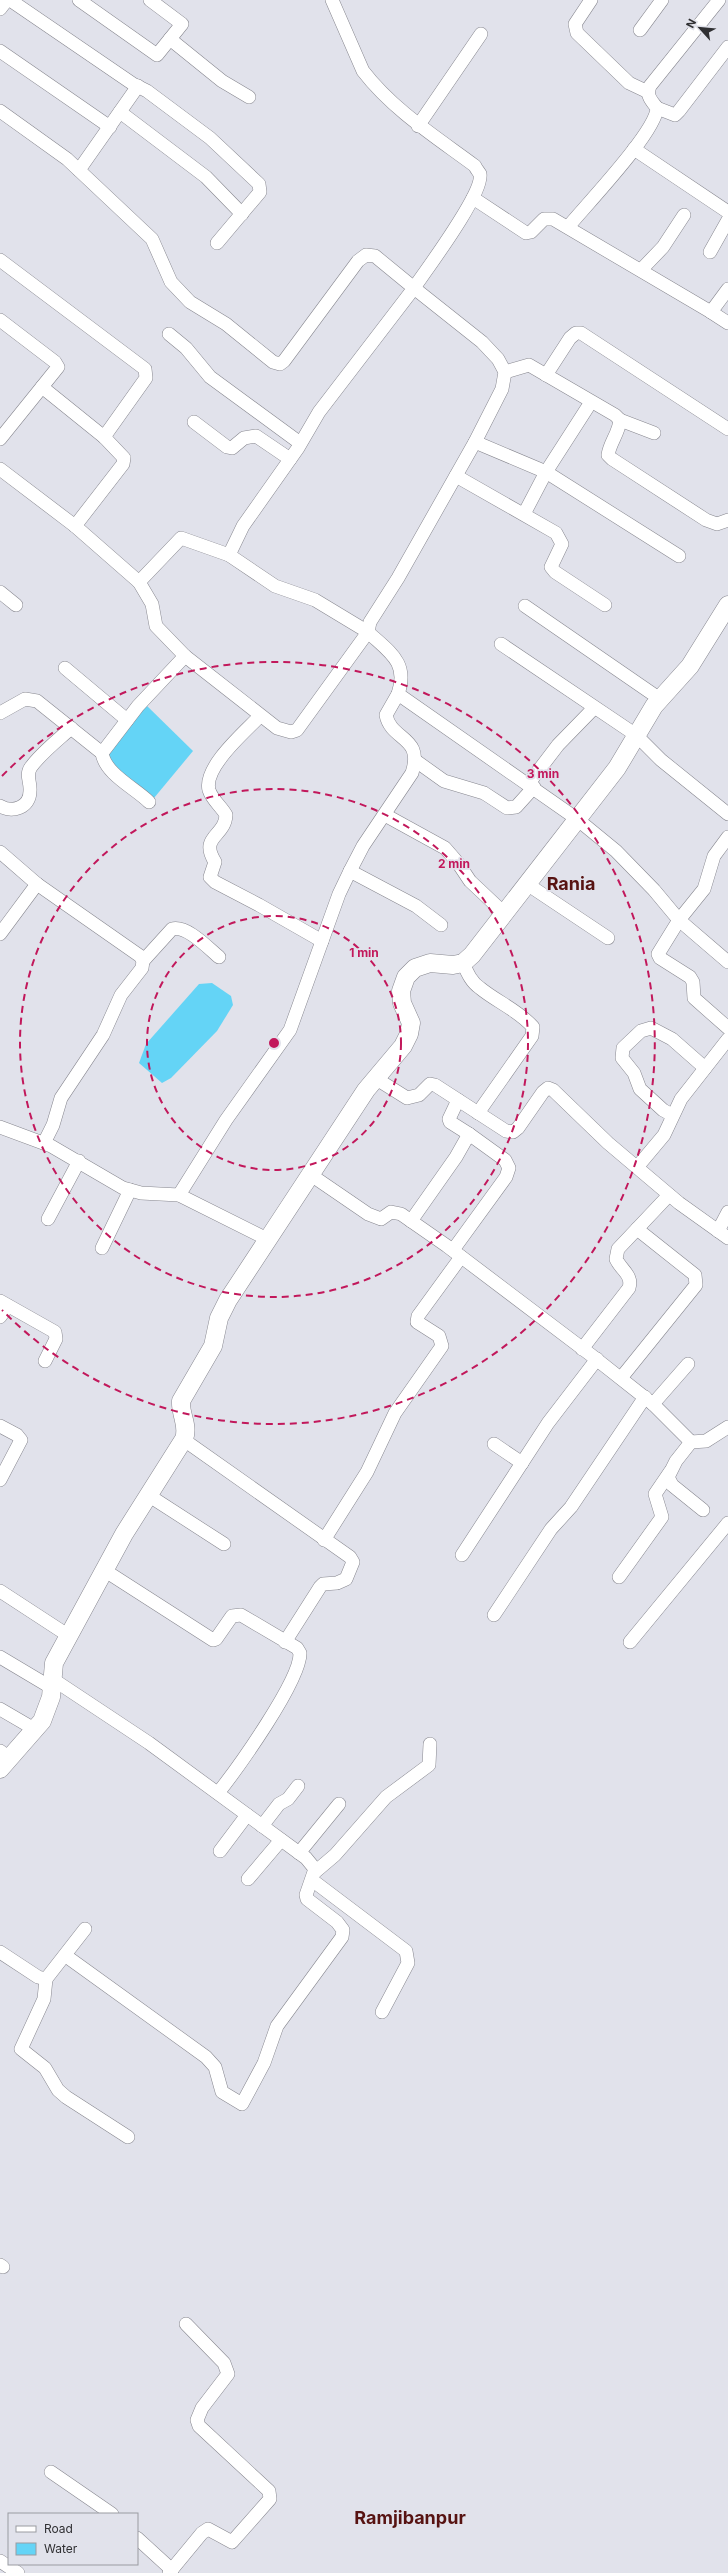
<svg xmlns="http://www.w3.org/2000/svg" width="728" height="2573" font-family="Inter,sans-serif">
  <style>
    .water { fill: #64d4f6 }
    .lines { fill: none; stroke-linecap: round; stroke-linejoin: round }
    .street-casing { stroke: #87878f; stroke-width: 14 }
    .secondary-casing { stroke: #87878f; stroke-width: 19 }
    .street { stroke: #fff; stroke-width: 13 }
    .secondary { stroke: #fff; stroke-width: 18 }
    .ring { fill: none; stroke: #c2185b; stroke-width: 2; stroke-dasharray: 7 5 }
    .labels { text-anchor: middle; stroke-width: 3.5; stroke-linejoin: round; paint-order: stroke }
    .district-label { font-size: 18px; font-weight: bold; fill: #571312; stroke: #e1e2eb }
    .centre { fill: #c2185b; stroke: #e1e2eb; stroke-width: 2 }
    .ring-label { font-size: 12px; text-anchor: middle; font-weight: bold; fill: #c2185b; stroke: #e1e2eb; stroke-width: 3.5; stroke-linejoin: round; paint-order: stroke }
  </style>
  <rect width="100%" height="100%" fill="#e1e2eb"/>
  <g class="water">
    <path d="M144 703 193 751 154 798 114 773 105 756Z"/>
    <path d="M212 983 231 996 233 1005 217 1031 171 1078 162 1083 139 1063 146 1044 199 984Z"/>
  </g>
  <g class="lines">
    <g class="street-casing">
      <g id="street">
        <path d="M10 0 133 84 147 91 210 138 259 184 260 192 217 243"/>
        <path d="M79 0 157 55 182 24 150 0"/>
        <path d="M332 0 363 71C393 110 436 137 475 166 476 169 479 172 480 174 484 193 426 270 414 288L482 342 498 359 505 372 502 389 475 442 398 578 370 622 368 632C389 652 409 662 398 694L577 819 616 851 654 890 679 920 728 962"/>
        <path d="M591 0 575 24 577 33 629 83 648 92"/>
        <path d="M0 9 7 0"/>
        <path d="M640 30 662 0"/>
        <path d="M170 39 222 81 249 97"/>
        <path d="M0 51 110 127"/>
        <path d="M657 108 675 115 679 111 728 47"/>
        <path d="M0 111 67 159 152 239 171 282 190 302 226 324 273 362 280 364 284 361 358 261 366 255 375 256 414 288 319 412 298 448 243 526 229 555 275 586 315 600 368 632 297 730 291 732 277 728 185 656 156 626 152 604 139 582 75 526 0 469"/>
        <path d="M120 112 206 177 242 214"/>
        <path d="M418 126 481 34"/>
        <path d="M634 149 728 212"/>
        <path d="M79 170 138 86"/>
        <path d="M473 198 526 233 531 232 544 219H553L711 312 728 289"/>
        <path d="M568 227C586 205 656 132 657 108 651 100 646 96 650 86L719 0"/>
        <path d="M710 252 728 220"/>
        <path d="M0 260 145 369 146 378 104 437"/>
        <path d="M641 270 663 247 684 215"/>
        <path d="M711 312 728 323"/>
        <path d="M0 320 55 362 58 367 0 439"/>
        <path d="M169 334 186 348 210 377 300 443"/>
        <path d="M505 372 529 365 615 415 620 420C619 433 610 442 608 455L612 459 706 520 717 524 728 520"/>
        <path d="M546 375 570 338 576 333H581L728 429"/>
        <path d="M42 387 104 437 124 458 123 464 75 526"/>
        <path d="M620 420 654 433"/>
        <path d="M194 422 227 447 232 448 244 438 256 436 290 459"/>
        <path d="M475 442 546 472 679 556"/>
        <path d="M456 476 556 533 562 544 551 567 555 572 605 605"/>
        <path d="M524 514 546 472 591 402"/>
        <path d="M139 582 181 538 229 555"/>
        <path d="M0 592 16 605"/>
        <path d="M525 606 660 699"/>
        <path d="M501 644 636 735 661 760 728 814"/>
        <path d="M65 668 127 720"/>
        <path d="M0 713 25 699 37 701 102 753 138 706 185 656"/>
        <path d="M260 716C246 731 203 767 209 790 212 800 222 807 226 815 225 837 199 836 215 862L210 877 215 882 259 905 322 941"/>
        <path d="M102 753C105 774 135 788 149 802"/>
        <path d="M416 761 444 781 484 793 507 808 516 807 534 787"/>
        <path d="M529 783 558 745 594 708"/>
        <path d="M0 806C12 813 30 808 30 791 31 782 25 775 31 767 41 753 58 740 71 728"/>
        <path d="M385 815 445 848 458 863 470 881 504 913"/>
        <path d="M728 837 714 856 704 889 679 920 658 954 660 958 690 977 693 982 694 998 728 1028"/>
        <path d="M0 852 37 884 140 956 143 961 142 968 121 995 103 1035 61 1098 53 1125 44 1143"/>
        <path d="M350 871 416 906 441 925"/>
        <path d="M527 884 608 938"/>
        <path d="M0 934 37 884"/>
        <path d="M143 961 172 929C187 925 208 948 219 957"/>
        <path d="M463 963C467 972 471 982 480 988 497 1002 518 1010 533 1027L532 1036 478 1113"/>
        <path d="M375 1078 407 1098 419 1095 430 1084 435 1085 506 1131 513 1132 518 1128 543 1092 548 1088 553 1090 608 1143 679 1203 728 1238"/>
        <path d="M458 1100 449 1119 450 1122 469 1134"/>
        <path d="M672 1115 663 1110 640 1089 634 1073 622 1058 623 1048 641 1031 651 1028 672 1039 705 1068"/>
        <path d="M0 1127 51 1146 123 1188 141 1193 179 1195 269 1240"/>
        <path d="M638 1166 664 1135 681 1099 728 1039"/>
        <path d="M311 1175 368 1214 381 1219 391 1212 401 1214 447 1246 591 1355 653 1404 691 1442 706 1441 728 1427"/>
        <path d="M179 1195 226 1120 290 1030 339 894 350 871 363 846 412 773C424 736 391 741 386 715L398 694"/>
        <path d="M48 1219 79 1161"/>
        <path d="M411 1221 456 1157 469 1134 505 1160 509 1168 506 1177 453 1250"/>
        <path d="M718 1231 728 1212"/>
        <path d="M102 1248 130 1190"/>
        <path d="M0 1301 55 1332 56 1339 45 1361"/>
        <path d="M0 1317 8 1306"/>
        <path d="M582 1349 629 1288C633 1275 621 1270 616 1259L618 1249 669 1195"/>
        <path d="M621 1378 696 1285 695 1275 637 1229"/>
        <path d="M653 1404 688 1364"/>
        <path d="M0 1426 17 1435 21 1440 0 1480"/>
        <path d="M184 1440 350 1557 353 1562 346 1579 337 1583 323 1584 320 1587 285 1642"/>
        <path d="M691 1442 676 1461 668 1477 672 1485 703 1510"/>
        <path d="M494 1444 522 1463"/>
        <path d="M148 1495 224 1544"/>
        <path d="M324 1540 367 1472 395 1413 442 1346 439 1336 417 1322 418 1316 461 1257"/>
        <path d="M462 1555 548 1423 597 1359"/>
        <path d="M104 1570 213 1640 216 1639 232 1616 241 1615 297 1648 300 1653C301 1680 237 1769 218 1793"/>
        <path d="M619 1577 662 1517 655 1494 670 1472"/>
        <path d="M0 1591 69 1636"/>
        <path d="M494 1615 551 1529 571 1507 645 1397"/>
        <path d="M630 1642 728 1523"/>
        <path d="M0 1657 52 1688"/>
        <path d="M51 1678 149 1743 306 1858 315 1869 306 1895 307 1899 337 1922 343 1930 342 1937 277 2026 264 2063 242 2104 222 2092 215 2067 206 2057 66 1956"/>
        <path d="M0 1709 36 1730"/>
        <path d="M0 1751 9 1758"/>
        <path d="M262 1826 279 1804 288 1799 298 1786"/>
        <path d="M220 1851 247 1815"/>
        <path d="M299 1853 339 1804"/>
        <path d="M315 1872 335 1855 386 1797 429 1765 430 1744"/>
        <path d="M248 1879 281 1840"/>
        <path d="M312 1880 406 1951 408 1963 382 2012"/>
        <path d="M0 1952 38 1977 46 1979 85 1929"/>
        <path d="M46 1979 44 1999 21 2049 45 2068 58 2090 66 2097 128 2137"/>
        <path d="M0 2265 3 2267"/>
        <path d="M51 2472 112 2514"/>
        <path d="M137 2538 172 2570"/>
        <path d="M0 2561 18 2573"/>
        <path d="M169 2573 202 2533 208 2529 232 2542 270 2499 269 2491 199 2426 197 2420 202 2408 228 2374 224 2363 186 2324"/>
      </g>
    </g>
    <g class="secondary-casing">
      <path id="secondary" d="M0 1769 42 1721 51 1697 54 1663 124 1534 184 1439C189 1425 180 1415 181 1401L213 1346 219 1318 228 1300 366 1090 403 1046 409 1034 411 1023 402 1003 401 991 406 977 415 968 430 963 453 965 463 963 472 955 617 768 654 706 690 666 728 605"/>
    </g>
    <use href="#street" class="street"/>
    <use href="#secondary" class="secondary"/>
  </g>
  <g class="ring">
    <circle cx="274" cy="1043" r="127"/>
    <circle cx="274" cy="1043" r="254"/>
    <path d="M2 776A381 381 0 1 1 2 1310"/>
  </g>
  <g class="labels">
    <g class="district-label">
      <text x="571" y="890">Rania</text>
      <text x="410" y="2524">Ramjibanpur</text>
    </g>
  </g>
  <circle cx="274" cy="1043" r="6" class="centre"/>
  <g class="ring-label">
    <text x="543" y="778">3 min</text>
    <text x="454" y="868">2 min</text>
    <text x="364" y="957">1 min</text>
  </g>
  <rect x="8" y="2513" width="130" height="52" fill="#e1e2eb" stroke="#9a9ba1"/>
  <rect x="16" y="2526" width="20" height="6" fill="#ffffff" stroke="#9a9ba1"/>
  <text x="44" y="2533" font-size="12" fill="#303033">Road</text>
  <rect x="16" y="2543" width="20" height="12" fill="#64d4f6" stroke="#9a9ba1"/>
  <text x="44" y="2553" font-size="12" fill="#303033">Water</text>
  <g transform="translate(700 28) rotate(297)" stroke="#e1e2eb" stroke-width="3" paint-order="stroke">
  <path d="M0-3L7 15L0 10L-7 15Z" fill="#303033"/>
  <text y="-6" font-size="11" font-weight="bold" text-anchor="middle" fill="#303033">N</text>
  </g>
</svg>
